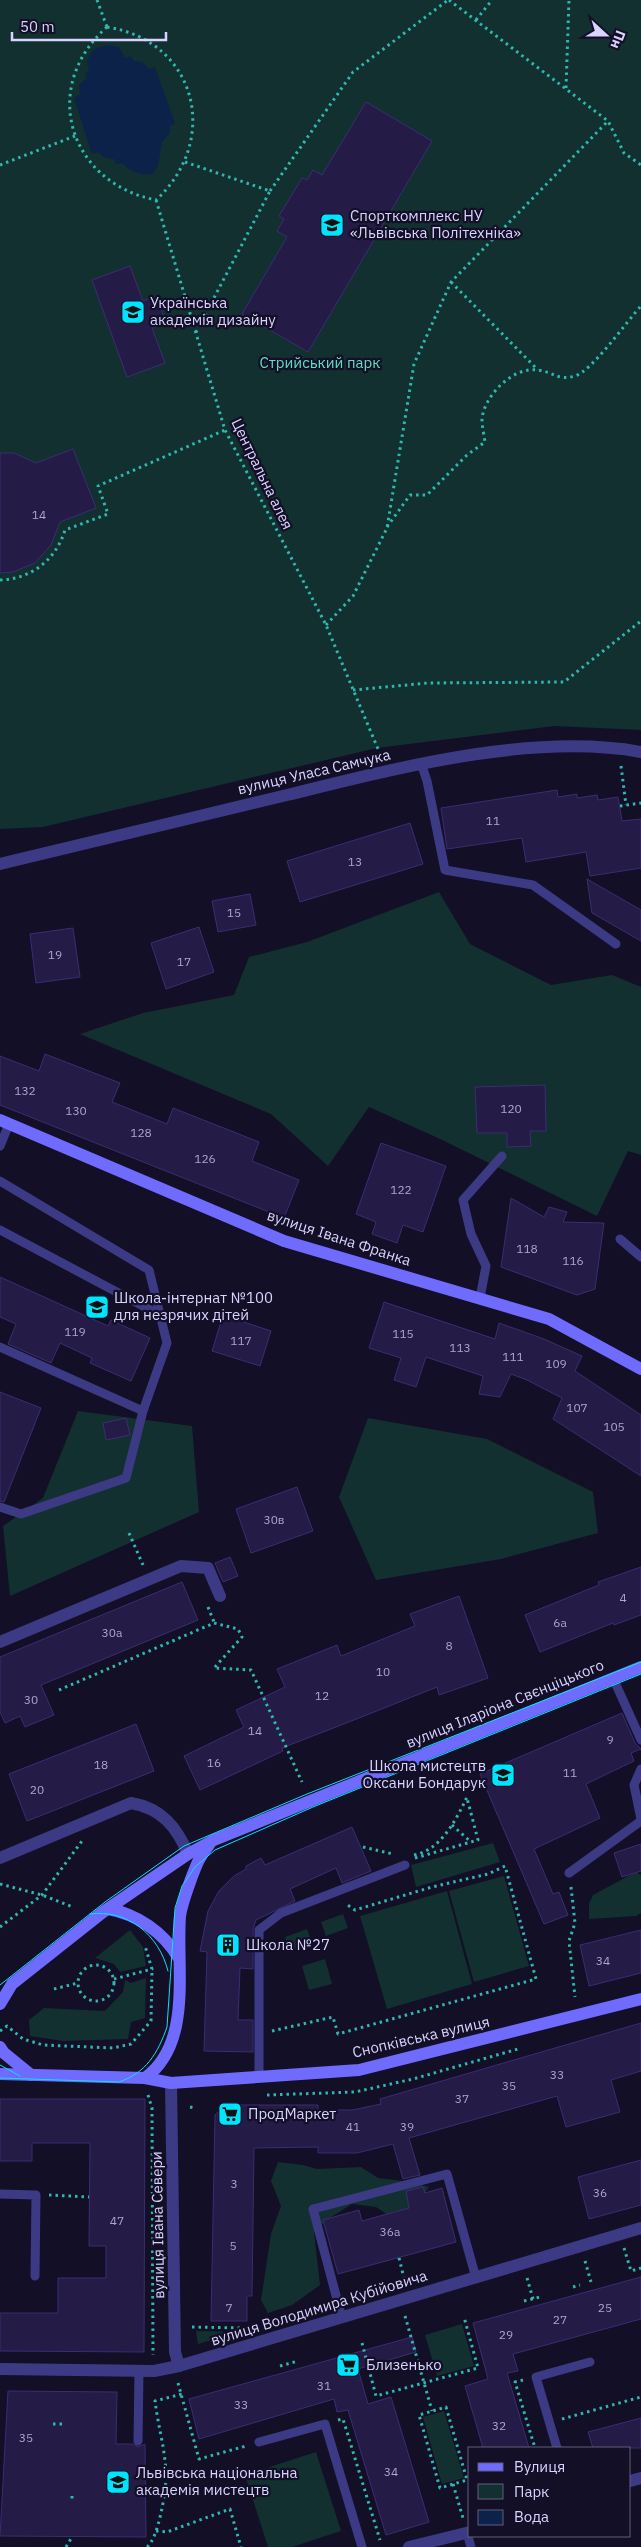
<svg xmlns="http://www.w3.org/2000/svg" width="641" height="2547" font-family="'IBM Plex Sans',sans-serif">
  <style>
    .green { fill: #12302f }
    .water { fill: #0c2248 }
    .building { fill: #241b47; stroke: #3b2d73 }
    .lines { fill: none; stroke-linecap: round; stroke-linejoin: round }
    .path { stroke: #2fb8b0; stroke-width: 3; stroke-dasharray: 2.5 4; stroke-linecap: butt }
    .service { stroke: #3d3a85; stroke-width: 9 }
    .minor { stroke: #3d3a85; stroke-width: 12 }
    .secondary { stroke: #6f6bff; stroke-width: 12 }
    .tram { stroke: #00e5ff; stroke-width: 1 }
    .labels { text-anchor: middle; stroke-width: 4.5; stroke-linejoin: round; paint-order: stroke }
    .number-label { font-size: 12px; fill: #aca6d1 }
    .poi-label { font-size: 15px; fill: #d9d4ff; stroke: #130f26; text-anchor: start }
    .park-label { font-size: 15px; fill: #5fe0c0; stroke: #130f26 }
    .street-label { font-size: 15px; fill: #d9d4ff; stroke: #130f26 }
  </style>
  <rect width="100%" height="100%" fill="#130f26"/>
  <g class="green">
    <path d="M0 0H641V730L554 726 377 748 43 827 0 829Z"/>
    <path d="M439 892 470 944 551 985 612 975 641 987V1155L628 1151 597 1216 438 1138 369 1107 328 1166 271 1114 80 1034 143 1013 234 995 249 957 307 942Z"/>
    <path d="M78 1411 192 1426 199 1512 10 1596 3 1526 43 1498Z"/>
    <path d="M368 1418 487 1439 593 1492 598 1533 501 1559 376 1580 339 1497Z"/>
    <path d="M493 1843 500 1862 416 1887 411 1865Z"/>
    <path d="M636 1872 641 1875V1913L636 1916 589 1919V1904L593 1895Z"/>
    <path d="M504 1876 529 1966 474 1982 449 1891Z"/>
    <path d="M447 1891 472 1984 387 2009 360 1916Z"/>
    <path d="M343 1914 348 1928 326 1936 321 1922Z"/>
    <path d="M307 1929 312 1943 290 1951 285 1937Z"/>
    <path d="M130 1930 143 1947 146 1966 120 1972 114 1964 95 1958Z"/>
    <path d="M325 1959 332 1984 309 1990 302 1966Z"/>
    <path d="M146 1978 145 2018 131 2022 128 2039 63 2041 30 2036 29 2020 44 2008 105 2011 123 1992 125 1980 131 1983Z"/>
    <path d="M278 2162 303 2165 317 2169 361 2167 378 2178 412 2182 429 2187 413 2209 388 2215 376 2207 352 2204 328 2219 314 2232 320 2285 292 2305 268 2313 261 2300 271 2234 281 2206 271 2181Z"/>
    <path d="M462 2324 474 2366 437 2376 425 2335Z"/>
    <path d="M196 2331 240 2332 198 2344Z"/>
    <path d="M444 2411 464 2478 442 2484 423 2417Z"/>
    <path d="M316 2452 341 2531 292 2547H268L245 2475Z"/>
  </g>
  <path class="water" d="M107 45 119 47 125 58 131 56 134 61 142 62 150 69 155 67 175 123 170 126V133L162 142 158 166 152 174C140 176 130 171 122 163L116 164 114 159 103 157 99 152 92 154 74 98 80 94 79 85 86 78 85 73 89 71 87 61 93 50Z"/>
  <g class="building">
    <path d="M366 102 432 141 308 352 242 314 287 237 277 231 284 219 279 216 302 178 307 180 313 170 322 175Z"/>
    <path d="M130 266 143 301 156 296 166 323 152 328 165 363 127 377 92 280Z"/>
    <path d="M73 449 96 508 60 522 51 545 35 563 13 572 0 573V453H14L36 463Z"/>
    <path d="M557 790 558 797 577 794V798L597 795 598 800 618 797 622 821 641 819V868L590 876 586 852 526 862 522 838 447 849 441 808Z"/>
    <path d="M410 823 423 864 300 902 287 861Z"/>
    <path d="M587 879 641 910V941L592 913Z"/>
    <path d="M250 894 256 925 218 932 212 901Z"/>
    <path d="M199 927 214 972 166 989 151 943Z"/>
    <path d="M73 928 80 977 36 983 30 934Z"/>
    <path d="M45 1054 120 1083 112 1102 167 1124 173 1108 259 1142 252 1161 299 1180 284 1218 0 1105V1056L39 1071Z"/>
    <path d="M545 1085 546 1131H530L531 1146 507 1147V1133H477L475 1087Z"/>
    <path d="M381 1143 446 1166 423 1232 403 1225 397 1243 372 1234 376 1222 356 1214Z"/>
    <path d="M511 1198 544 1217 549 1207 567 1212 563 1222 604 1223 595 1289 577 1295 501 1267Z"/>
    <path d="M0 1277 108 1326 111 1320 150 1338 131 1381 90 1363 92 1358 60 1343 51 1363 8 1344 16 1324 0 1317Z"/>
    <path d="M384 1302 495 1339 499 1323 544 1339 582 1356 575 1371 641 1415V1476L553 1419 562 1398 527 1380 511 1374 500 1397 479 1394 483 1376 426 1357 416 1387 394 1380 401 1358 369 1348Z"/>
    <path d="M223 1315 271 1331 260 1366 212 1351Z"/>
    <path d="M0 1392 41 1408 4 1502 0 1501Z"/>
    <path d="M126 1418 130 1435 106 1440 103 1423Z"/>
    <path d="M297 1487 313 1531 251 1553 236 1509Z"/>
    <path d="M230 1557 238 1576 223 1582 215 1563Z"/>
    <path d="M641 1567V1615L614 1625 613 1623 540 1652 525 1615 599 1585 598 1582Z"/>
    <path d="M182 1582 198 1620 41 1685 54 1715 25 1727 20 1716 5 1723 0 1712V1657Z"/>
    <path d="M459 1596 488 1678 439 1695 437 1687 364 1716 282 1748 283 1751 200 1790 184 1756 244 1727 236 1710 285 1687 277 1669 337 1645 341 1656 415 1626 410 1614Z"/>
    <path d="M622 1713 635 1743 641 1749 631 1753 634 1761 586 1784 600 1818 534 1849 553 1894 559 1892 568 1915 544 1924 480 1774Z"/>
    <path d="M136 1724 154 1771 27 1821 9 1774Z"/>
    <path d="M352 1827 371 1871 342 1883 336 1868 290 1889 295 1901 256 1920 253 1930V1969L240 1968 238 2020H253V2052L204 2051 207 1952 200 1951 208 1911 219 1891 234 1876 246 1869V1866L261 1858 265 1865Z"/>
    <path d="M641 1844V1871L622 1877 614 1853Z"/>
    <path d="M641 1930V1973L589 1986 580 1945Z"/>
    <path d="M641 2023V2071L611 2080 620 2112 566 2127 557 2096 409 2138 420 2175 403 2179 393 2144 357 2153H318V2147L254 2148 252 2296H247V2321H211L215 2115 225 2105H318V2110H352L381 2104 380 2099Z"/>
    <path d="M0 2099H145L144 2352 0 2351V2313H58V2278H106V2246H89L90 2143H32V2161H0Z"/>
    <path d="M641 2160V2205L589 2219 578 2177Z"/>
    <path d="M423 2187 425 2193 442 2188 456 2242 338 2274 323 2220 359 2210 362 2221 409 2208 406 2191Z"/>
    <path d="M641 2277V2319L513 2354 518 2371 507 2373 529 2448H483L465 2386 488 2379 473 2323Z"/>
    <path d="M412 2337 416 2352 358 2369 368 2404 391 2397 429 2522 386 2535 348 2410 337 2412 334 2399 199 2439 189 2399Z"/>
    <path d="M8 2391 117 2392 116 2444H133L138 2447 145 2444 146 2537 0 2536Z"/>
    <path d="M641 2418V2448H593L588 2432Z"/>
  </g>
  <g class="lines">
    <g class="path">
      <path d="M97 0 107 27"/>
      <path d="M449 0 608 121 624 153 641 165"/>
      <path d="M476 20 492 0"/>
      <path d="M107 27C197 41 221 140 156 200"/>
      <path d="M107 27C39 87 69 183 156 200"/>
      <path d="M566 88 569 0"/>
      <path d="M185 162 270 191 195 334"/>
      <path d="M0 165 75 136"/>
      <path d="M270 191 353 72 448 0"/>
      <path d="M156 200 225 430 326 625 381 756"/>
      <path d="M451 282 538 370"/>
      <path d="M387 527 410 495H427L467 455 485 442C484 435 482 427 482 419 484 396 513 366 538 370 553 372 558 381 575 376 592 371 627 321 641 306"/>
      <path d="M0 580C31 579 56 560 65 530L108 514 98 486 225 430"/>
      <path d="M326 625 353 596 387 528 414 364 451 282 608 121"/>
      <path d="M353 690 428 683 564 682 641 621"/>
      <path d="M621 766 626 805"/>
      <path d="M620 806 641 803"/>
      <path d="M129 1533 143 1565"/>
      <path d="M208 1607 214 1622"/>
      <path d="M59 1690 214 1623 238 1629 242 1637 214 1668 251 1670 302 1782"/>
      <path d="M452 1825 471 1842"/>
      <path d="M363 1847 393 1854"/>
      <path d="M414 1855C441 1850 456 1820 467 1797"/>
      <path d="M415 1858 478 1840 467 1798"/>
      <path d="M0 1884 42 1895 73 1907"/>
      <path d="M571 1887 575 1923 569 1941 575 1997"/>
      <path d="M0 1927 42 1895 82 1841"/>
      <circle cx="96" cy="1983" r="18"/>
      <path d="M114 1979 152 1969 145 1946"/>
      <path d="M54 1989 78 1983"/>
      <path d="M0 2031 7 2026 23 2039 43 2045 113 2048 131 2044 151 2021 152 1969"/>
      <path d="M272 2031 333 2017 338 2034 536 1979 505 1866 488 1874 432 1887 355 1910 346 1904"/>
      <path d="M148 2095 152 2108 153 2355"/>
      <path d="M267 2095 355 2092 413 2079 518 2049"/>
      <path d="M190 2107 195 2108"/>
      <path d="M49 2195 89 2197"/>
      <path d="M624 2248 631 2271 641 2268"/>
      <path d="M399 2258 405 2282"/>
      <path d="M585 2261 591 2282"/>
      <path d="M527 2278 533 2299"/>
      <path d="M573 2287 580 2285"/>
      <path d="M524 2301 540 2297"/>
      <path d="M405 2316 432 2411"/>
      <path d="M192 2327 244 2328"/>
      <path d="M362 2343 376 2396 478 2368 464 2317"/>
      <path d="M280 2366 298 2361"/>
      <path d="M523 2380 515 2382 535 2448"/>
      <path d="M178 2383 199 2459 246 2446"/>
      <path d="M446 2407 467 2480 440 2488 419 2415Z"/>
      <path d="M562 2419 641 2397"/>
      <path d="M338 2420 343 2419 380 2540"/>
      <path d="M53 2424H62"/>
      <path d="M453 2484 463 2518"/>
      <path d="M72 2496V2500"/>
      <path d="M156 2531 167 2532 230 2509 241 2547"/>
      <path d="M66 2547 72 2537"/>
      <path d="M147 2547C158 2539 166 2492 166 2477 166 2452 158 2426 155 2401L182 2394"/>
    </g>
    <g class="service">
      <path d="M421 763 427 781 445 870 533 885 616 944"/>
      <path d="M0 1146 9 1124"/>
      <path d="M0 1181 149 1270 167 1343 143 1411 126 1478 21 1514 0 1507"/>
      <path d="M0 1230 160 1315"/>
      <path d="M620 1239 641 1257"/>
      <path d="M480 1298 486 1266 471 1234 463 1200 502 1156"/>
      <path d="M0 1347 143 1411"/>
      <path d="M613 1678 641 1740"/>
      <path d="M641 1769 634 1785 641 1819"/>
      <path d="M569 1873 641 1821"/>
      <path d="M259 2076V1930L281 1913 405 1865"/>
      <path d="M0 2194 36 2195 35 2276"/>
      <path d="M342 2318 313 2209 447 2174 476 2278"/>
      <path d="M138 2441 139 2371"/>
      <path d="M259 2442 325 2424 362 2547"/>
      <path d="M557 2448 536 2377 590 2362"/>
      <path d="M467 2533 471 2547"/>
    </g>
    <g class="minor">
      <path d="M0 864C96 841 191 818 287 795 394 769 531 732 641 752"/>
      <path d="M0 1642 181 1566 208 1568 220 1596"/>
      <path d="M0 1858 131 1803C161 1808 177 1827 188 1854"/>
      <path d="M171 2083 175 2352 179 2366"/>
      <path d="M0 2369 154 2371 179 2366 641 2228"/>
      <path d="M630 2481 641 2478"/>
      <path d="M409 2547 470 2532"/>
    </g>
    <g class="secondary">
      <path d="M0 1120 284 1241 549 1319 641 1369"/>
      <path d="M108 1909C137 1914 163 1932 178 1957"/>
      <path d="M0 2004 12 1984 103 1912 188 1854 214 1840 641 1667"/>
      <path d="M0 2047 4 2053 31 2075"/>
      <path d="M0 2074 145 2078 171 2083 359 2070 641 1999"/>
      <path d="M145 2078C193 2043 176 1969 180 1916 182 1903 187 1891 191 1879 196 1866 200 1855 209 1845"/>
    </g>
    <g class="tram">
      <path d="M90 1914C128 1909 159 1935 168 1971"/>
      <path d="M0 1985 105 1902 184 1846 307 1794 641 1662"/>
      <path d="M0 2065 20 2076"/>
      <path d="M0 2078 119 2082C146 2073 158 2053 167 2027L175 1908 182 1886 195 1867 215 1850 313 1807 641 1674"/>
    </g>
  </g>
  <defs>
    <g id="university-square" transform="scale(1.25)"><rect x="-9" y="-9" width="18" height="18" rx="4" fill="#00e5ff" stroke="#130f26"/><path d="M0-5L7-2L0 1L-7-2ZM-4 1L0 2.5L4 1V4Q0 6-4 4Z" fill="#111"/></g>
    <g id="school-square" transform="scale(1.25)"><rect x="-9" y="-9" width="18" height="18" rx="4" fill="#00e5ff" stroke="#130f26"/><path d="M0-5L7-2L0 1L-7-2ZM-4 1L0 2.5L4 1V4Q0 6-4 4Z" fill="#111"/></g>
    <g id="building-square" transform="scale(1.25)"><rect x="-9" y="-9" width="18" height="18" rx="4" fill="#00e5ff" stroke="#130f26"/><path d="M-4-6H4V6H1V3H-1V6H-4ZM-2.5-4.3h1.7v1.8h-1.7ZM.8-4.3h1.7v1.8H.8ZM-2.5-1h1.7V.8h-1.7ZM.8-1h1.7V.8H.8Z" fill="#111"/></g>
    <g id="supermarket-square" transform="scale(1.25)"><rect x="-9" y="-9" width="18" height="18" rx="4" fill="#00e5ff" stroke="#130f26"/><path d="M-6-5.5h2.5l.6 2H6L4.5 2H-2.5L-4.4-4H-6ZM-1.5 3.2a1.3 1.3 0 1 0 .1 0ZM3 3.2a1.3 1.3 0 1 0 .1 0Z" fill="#111"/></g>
  </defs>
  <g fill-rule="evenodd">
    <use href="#university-square" x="332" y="225"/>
    <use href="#university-square" x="133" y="312"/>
    <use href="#school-square" x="97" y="1307"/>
    <use href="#school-square" x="503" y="1775"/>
    <use href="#building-square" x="228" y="1945"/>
    <use href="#supermarket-square" x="230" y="2114"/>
    <use href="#supermarket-square" x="348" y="2365"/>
    <use href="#university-square" x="118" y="2482"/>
  </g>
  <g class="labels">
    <g class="number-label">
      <text x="39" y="519">14</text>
      <text x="493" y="825">11</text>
      <text x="355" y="866">13</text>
      <text x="234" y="917">15</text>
      <text x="55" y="959">19</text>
      <text x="184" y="966">17</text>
      <text x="25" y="1095">132</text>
      <text x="511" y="1113">120</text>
      <text x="76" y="1115">130</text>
      <text x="141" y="1137">128</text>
      <text x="205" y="1163">126</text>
      <text x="401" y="1194">122</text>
      <text x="527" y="1253">118</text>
      <text x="573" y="1265">116</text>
      <text x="75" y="1336">119</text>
      <text x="403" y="1338">115</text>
      <text x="241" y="1345">117</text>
      <text x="460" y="1352">113</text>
      <text x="513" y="1361">111</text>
      <text x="556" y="1368">109</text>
      <text x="577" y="1412">107</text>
      <text x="614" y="1431">105</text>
      <text x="274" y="1524">30в</text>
      <text x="623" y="1602">4</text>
      <text x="560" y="1627">6а</text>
      <text x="112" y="1637">30а</text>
      <text x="449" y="1650">8</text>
      <text x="383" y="1676">10</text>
      <text x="322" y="1700">12</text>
      <text x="31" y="1704">30</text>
      <text x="255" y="1735">14</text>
      <text x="610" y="1744">9</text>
      <text x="214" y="1767">16</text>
      <text x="101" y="1769">18</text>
      <text x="570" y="1777">11</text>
      <text x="37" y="1794">20</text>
      <text x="603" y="1965">34</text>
      <text x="557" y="2079">33</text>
      <text x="509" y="2090">35</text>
      <text x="462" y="2103">37</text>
      <text x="353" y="2131">41</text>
      <text x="407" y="2131">39</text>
      <text x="234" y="2188">3</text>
      <text x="600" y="2197">36</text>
      <text x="117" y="2225">47</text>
      <text x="390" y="2236">36а</text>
      <text x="233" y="2250">5</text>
      <text x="229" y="2312">7</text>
      <text x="605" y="2312">25</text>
      <text x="560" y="2324">27</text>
      <text x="506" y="2339">29</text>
      <text x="324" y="2390">31</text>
      <text x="241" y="2409">33</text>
      <text x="499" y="2430">32</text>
      <text x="26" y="2442">35</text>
      <text x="391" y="2476">34</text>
    </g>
    <g class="poi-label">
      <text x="350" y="221">Спорткомплекс НУ<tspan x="350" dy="17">«Львівська Політехніка»</tspan></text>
      <text x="150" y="308">Українська<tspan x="150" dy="17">академія дизайну</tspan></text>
      <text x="114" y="1303">Школа-інтернат №100<tspan x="114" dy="17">для незрячих дітей</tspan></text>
      <text x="486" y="1771" text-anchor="end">Школа мистецтв<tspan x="486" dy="17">Оксани Бондарук</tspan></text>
      <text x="246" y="1950">Школа №27</text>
      <text x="248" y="2119">ПродМаркет</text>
      <text x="366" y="2370">Близенько</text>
      <text x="136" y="2478">Львівська національна<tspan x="136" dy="17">академія мистецтв</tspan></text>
    </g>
    <g class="park-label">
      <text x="320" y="368">Стрийський парк</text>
    </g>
    <g class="street-label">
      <text transform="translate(262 474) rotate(64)" y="5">Центральна алея</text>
      <text transform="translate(314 772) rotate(-13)" y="5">вулиця Уласа Самчука</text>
      <text transform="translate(339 1238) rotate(18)" y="5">вулиця Івана Франка</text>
      <text transform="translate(505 1704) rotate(-22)" y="5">вулиця Іларіона Свєнціцького</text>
      <text transform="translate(421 2037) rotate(-13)" y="5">Снопківська вулиця</text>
      <text transform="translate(158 2225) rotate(-91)" y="5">вулиця Івана Севери</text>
      <text transform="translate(319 2308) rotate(-17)" y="5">вулиця Володимира Кубійовича</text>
    </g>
  </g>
  <rect x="468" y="2447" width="162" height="90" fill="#130f26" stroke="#625e7d"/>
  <rect x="478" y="2463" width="25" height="8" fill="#6f6bff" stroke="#625e7d"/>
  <text x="514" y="2472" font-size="15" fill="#d9d4ff">Вулиця</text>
  <rect x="478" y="2484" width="25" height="15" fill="#12302f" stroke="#625e7d"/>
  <text x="514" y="2497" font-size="15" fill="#d9d4ff">Парк</text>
  <rect x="478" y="2510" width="25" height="15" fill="#0c2248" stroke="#625e7d"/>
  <text x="514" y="2522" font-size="15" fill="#d9d4ff">Вода</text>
  <g transform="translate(606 35) rotate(111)" stroke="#130f26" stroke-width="4" paint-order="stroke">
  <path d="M0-4L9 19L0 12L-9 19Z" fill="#d9d4ff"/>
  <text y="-8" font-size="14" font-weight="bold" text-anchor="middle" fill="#d9d4ff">Пн</text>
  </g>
  <path d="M12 32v8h154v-8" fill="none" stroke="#d9d4ff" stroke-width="2.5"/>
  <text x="20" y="32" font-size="15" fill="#d9d4ff" stroke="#130f26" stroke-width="4" paint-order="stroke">50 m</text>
</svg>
